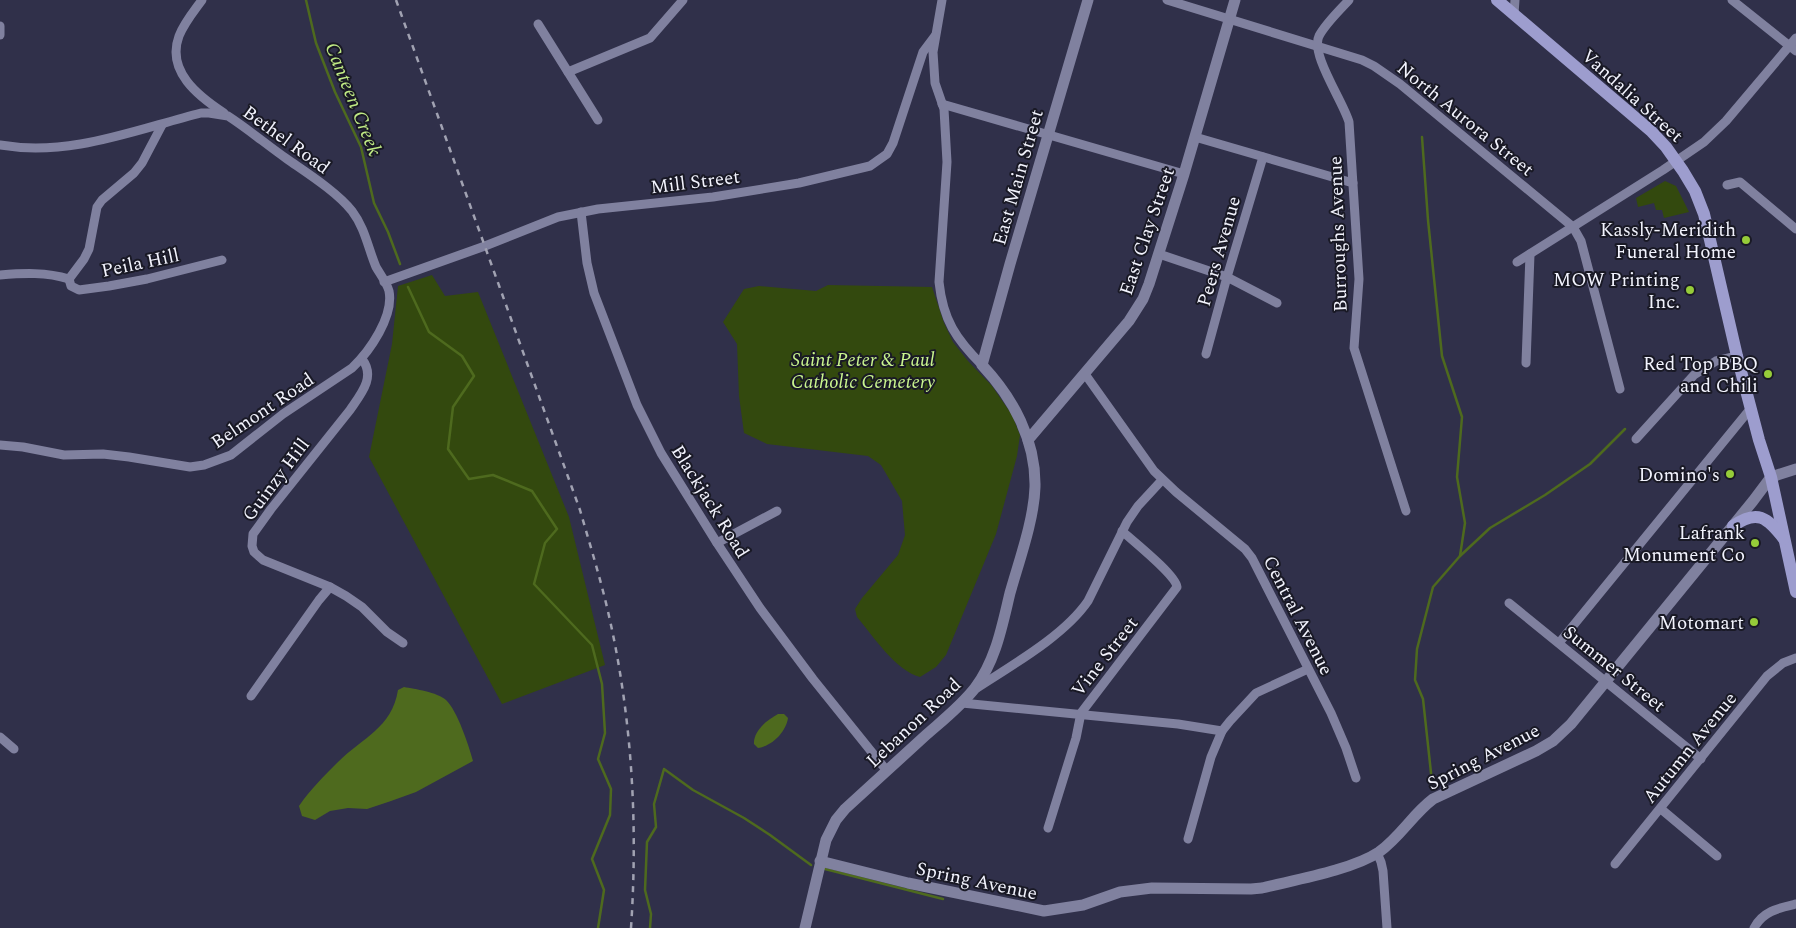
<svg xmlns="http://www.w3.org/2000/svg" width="1796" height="928" font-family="Spectral,serif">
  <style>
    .green { fill: #33490e }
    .water { fill: #4e6a1e }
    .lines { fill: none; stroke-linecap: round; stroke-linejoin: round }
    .stream { stroke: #4e6a1e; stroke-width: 2.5 }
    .minor { stroke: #80819f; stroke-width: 9 }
    .tertiary { stroke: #80819f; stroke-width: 11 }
    .primary { stroke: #9d9dce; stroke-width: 12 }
    .rail { stroke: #a1a2b2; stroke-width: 2.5; stroke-dasharray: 6 6; stroke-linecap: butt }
    .poi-dot { fill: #96cc39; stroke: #191925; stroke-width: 2 }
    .labels { text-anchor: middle; stroke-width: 4; stroke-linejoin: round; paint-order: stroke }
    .street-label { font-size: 19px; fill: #f2f3fd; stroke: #191925 }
    .poi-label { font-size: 19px; fill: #f2f3fd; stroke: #191925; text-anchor: end }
    .park-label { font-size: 19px; font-style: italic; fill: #caf68f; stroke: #191925 }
    .water-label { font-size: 20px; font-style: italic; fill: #c0eb85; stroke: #191925 }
  </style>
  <rect width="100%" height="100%" fill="#30304a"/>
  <g class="green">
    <path d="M1665 181 1676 186 1689 212 1664 218 1662 210H1656L1654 203 1638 207 1636 198Z"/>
    <path d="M432 275 445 296 478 292 569 517 605 665 502 704 369 457 392 344 398 286Z"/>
    <path d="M828 285 932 287 944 323 953 342 968 361 992 386 1012 415 1020 435 1017 456 996 534 946 655 936 667 920 677C896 671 873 636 857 617L855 609 862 598 898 555 905 535 902 501 881 465 868 456 767 444 744 433 739 396 737 344 723 322 744 289 759 286 816 291Z"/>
  </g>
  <g class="water">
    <path d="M404 687C415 689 437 692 446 700 457 710 469 746 473 761L416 792 391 801 367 809 348 808 330 811 315 820 302 816 299 806C310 790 324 776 338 762 362 738 392 728 398 690Z"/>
    <path d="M778 714H784L788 718C786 732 772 746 758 748L754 744C753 731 767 720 778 714Z"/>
  </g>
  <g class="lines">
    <g class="stream">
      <path d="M306 0 316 43 335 92 361 147 374 203 388 232 400 264"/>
      <path d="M1422 137 1428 220 1442 356 1462 417 1457 477 1465 523 1460 556 1433 587 1417 649 1415 680 1423 699 1432 782"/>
      <path d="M408 287 429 332 462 356 474 376 453 407 448 449 469 479 493 475 532 491 557 529 545 543 534 584 592 645 602 684 605 733 598 759 611 789 610 815 592 859 604 890 598 928"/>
      <path d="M1460 556 1490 528 1545 495 1590 464 1625 429"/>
      <path d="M825 869 943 899"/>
      <path d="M650 928 651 914 645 890 647 842 656 827 654 804 664 769 693 790 744 818 770 835 811 865"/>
    </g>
    <g class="minor">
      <path d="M202 0C194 11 184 23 179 36 166 71 198 96 224 113"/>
      <path d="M942 0 933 52 935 83 944 109 947 162 939 282C943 320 956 339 982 365"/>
      <path d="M1167 0 1362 60 1374 66 1400 84 1561 217 1573 227 1581 241 1620 389"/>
      <path d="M1349 0C1339 11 1326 23 1319 36 1310 54 1343 101 1349 122L1359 279 1354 348 1406 511"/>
      <path d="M1732 0 1796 51"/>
      <path d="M1514 14 1515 0"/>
      <path d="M538 24 598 120"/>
      <path d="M0 26V35"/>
      <path d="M568 72 650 38 683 0"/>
      <path d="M942 104 1184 174"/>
      <path d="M162 125 142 163 134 173 102 200 97 207 89 249 84 259 69 279 71 286 79 290 109 286 147 279 222 260"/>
      <path d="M1195 137 1353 183"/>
      <path d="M0 145C70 157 134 130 201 113H209L228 116C248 129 267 145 287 159 307 173 337 192 352 211 365 228 368 248 376 267 380 274 387 283 389 291 394 316 370 351 352 368L283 414 231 455 204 465 190 467 129 457 103 454 64 455 23 447 0 445"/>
      <path d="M1727 185 1740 182 1796 229"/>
      <path d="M581 212 587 263 594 293 637 405 661 453 717 543 760 608 813 679 887 771"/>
      <path d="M1159 254 1227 277 1277 303"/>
      <path d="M1517 262 1663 170 1704 142 1726 121 1796 38"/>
      <path d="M0 275C24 273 46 272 69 279"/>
      <path d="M384 282 485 246 558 217 598 209 713 197 799 183 870 166 887 154 893 143 923 52 935 36"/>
      <path d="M1206 354 1227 277 1263 157"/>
      <path d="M362 359C376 377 361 394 350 410L271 509 253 534 252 546 254 552 263 560 330 587 346 596 362 607 387 632 403 643"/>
      <path d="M1526 363 1530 254"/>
      <path d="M1085 374 1154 471 1176 492 1245 549 1252 558 1331 713 1346 748 1356 778"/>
      <path d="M1636 439 1694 375 1716 361 1737 356"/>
      <path d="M717 543 777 511"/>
      <path d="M1509 603 1701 759"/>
      <path d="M1559 643 1751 408"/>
      <path d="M977 688C1012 665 1064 636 1088 601L1127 522 1138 506 1162 480"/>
      <path d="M251 696 319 600 330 587"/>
      <path d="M962 703 1178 724 1222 731"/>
      <path d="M0 737 14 749"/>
      <path d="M1661 809 1717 856"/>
      <path d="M1048 828 1076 738 1081 713 1177 587C1176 575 1133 541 1122 531"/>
      <path d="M1188 839 1211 757 1222 731 1230 721 1256 693 1308 669"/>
      <path d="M1377 853 1381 862 1383 871 1387 928"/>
      <path d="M1615 864 1767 676 1783 663 1796 658"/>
      <path d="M1754 928C1763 911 1779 908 1796 904"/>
    </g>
    <g class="tertiary">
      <path d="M1028 440 1129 321 1143 299 1149 284 1184 174 1235 0"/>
      <path d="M820 861 908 883 1044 911 1083 905 1120 892 1152 888 1251 889 1262 888C1294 880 1352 870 1379 852 1400 837 1413 814 1433 799L1536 751 1553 741 1571 724 1753 501 1771 477 1796 469"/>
      <path d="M805 928 826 840 836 820 845 809C872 784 899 760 926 735 943 720 961 706 975 688 996 660 1002 626 1010 593 1019 561 1034 520 1035 487 1036 440 1013 398 982 365L1010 264 1088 0"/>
    </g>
    <g class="primary">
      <path d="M1497 0 1651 131 1666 147 1683 171 1695 191 1704 214 1737 356 1759 440 1771 477 1796 592"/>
      <path d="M1733 526C1757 509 1767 517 1784 539"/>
    </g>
    <path class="rail" d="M396 0 580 510C590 545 601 580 609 616 632 718 638 824 631 928"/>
  </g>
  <g class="poi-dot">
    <circle cx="1746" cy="240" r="5"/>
    <circle cx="1690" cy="290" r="5"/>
    <circle cx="1768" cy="374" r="5"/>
    <circle cx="1730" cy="474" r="5"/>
    <circle cx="1755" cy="543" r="5"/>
    <circle cx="1754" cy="622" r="5"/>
  </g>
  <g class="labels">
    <g class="street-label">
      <text transform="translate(1633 95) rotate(42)" y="7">Vandalia Street</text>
      <text transform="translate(1466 118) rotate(39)" y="7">North Aurora Street</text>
      <text transform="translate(287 139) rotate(36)" y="7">Bethel Road</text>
      <text transform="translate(1017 177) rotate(-74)" y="7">East Main Street</text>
      <text transform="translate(695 181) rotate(-7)" y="7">Mill Street</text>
      <text transform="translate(1146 231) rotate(-71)" y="7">East Clay Street</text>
      <text transform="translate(1337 234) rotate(-92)" y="7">Burroughs Avenue</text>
      <text transform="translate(1218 251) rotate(-74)" y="7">Peers Avenue</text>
      <text transform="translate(140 262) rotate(-12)" y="7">Peila Hill</text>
      <text transform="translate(262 410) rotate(-34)" y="7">Belmont Road</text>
      <text transform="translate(275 479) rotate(-53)" y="7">Guinzy Hill</text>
      <text transform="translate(711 501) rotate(58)" y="7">Blackjack Road</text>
      <text transform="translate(1299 615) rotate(63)" y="7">Central Avenue</text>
      <text transform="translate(1104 656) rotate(-52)" y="7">Vine Street</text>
      <text transform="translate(1615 668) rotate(39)" y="7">Summer Street</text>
      <text transform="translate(913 722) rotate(-43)" y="7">Lebanon Road</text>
      <text transform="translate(1689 747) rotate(-51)" y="7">Autumn Avenue</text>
      <text transform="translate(1483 756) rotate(-27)" y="7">Spring Avenue</text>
      <text transform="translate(977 880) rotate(12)" y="7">Spring Avenue</text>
    </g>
    <g class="poi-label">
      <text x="1736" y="236">Kassly-Meridith<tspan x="1736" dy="22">Funeral Home</tspan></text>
      <text x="1680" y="286">MOW Printing<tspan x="1680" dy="22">Inc.</tspan></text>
      <text x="1758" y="370">Red Top BBQ<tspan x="1758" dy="22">and Chili</tspan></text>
      <text x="1720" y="481">Domino's</text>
      <text x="1745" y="539">Lafrank<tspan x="1745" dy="22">Monument Co</tspan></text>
      <text x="1744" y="629">Motomart</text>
    </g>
    <g class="park-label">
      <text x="863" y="366">Saint Peter &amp; Paul<tspan x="863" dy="22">Catholic Cemetery</tspan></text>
    </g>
    <g class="water-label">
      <text transform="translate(354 99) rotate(68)" y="7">Canteen Creek</text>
    </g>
  </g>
</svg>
